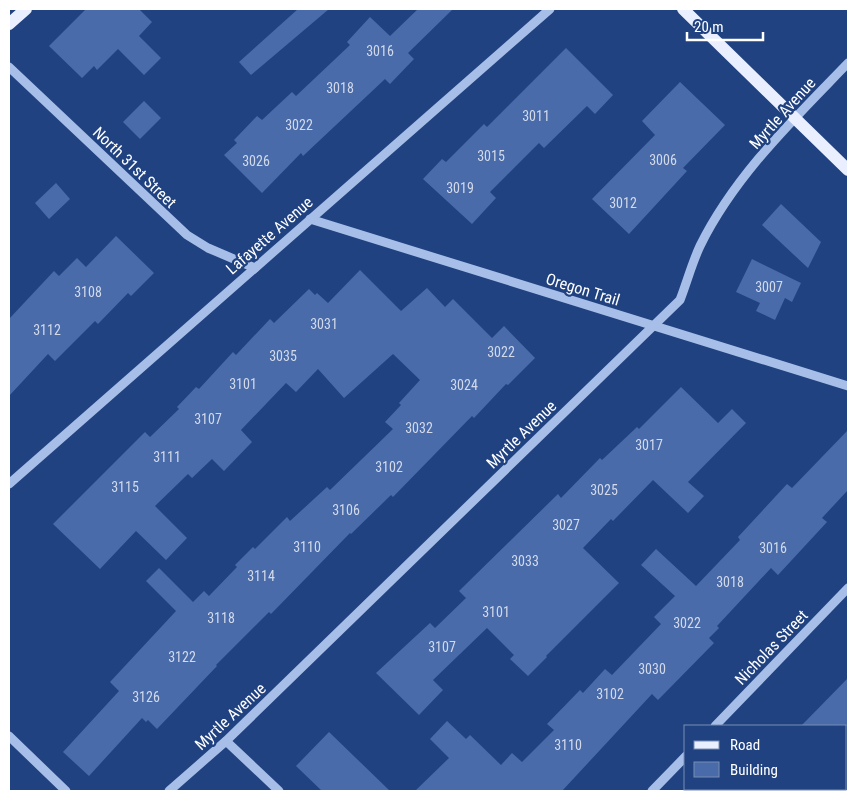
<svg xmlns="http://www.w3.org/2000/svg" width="857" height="800" font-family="'Roboto Condensed',sans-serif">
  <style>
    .building { fill: #496baa }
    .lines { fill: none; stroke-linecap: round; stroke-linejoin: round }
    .minor { stroke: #a6bee8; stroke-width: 9 }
    .major { stroke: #e9effe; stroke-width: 12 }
    .labels { text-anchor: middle; stroke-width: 4.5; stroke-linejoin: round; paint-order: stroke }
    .number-label { font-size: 14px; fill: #d2daea }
    .street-label { font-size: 16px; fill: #fff; stroke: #204281 }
  </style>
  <rect width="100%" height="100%" fill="#204281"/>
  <g class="building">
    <path d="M86 9H139L152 22 139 36 161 58 144 75 118 49 97 70 94 66 82 78 49 46Z"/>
    <path d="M298 9H329L251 75 239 62Z"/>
    <path d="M418 9H453L408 53 414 59 390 84 385 79 303 156 301 153 262 193 224 155 237 143 234 140 257 116 262 120 292 92 296 96 350 45 347 42 370 17 390 36Z"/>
    <path d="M566 48 613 95 595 114 587 106 544 148 539 143 490 192 496 198 472 224 423 179 442 159 446 162 484 124 487 127Z"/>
    <path d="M680 82 725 125 683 168 687 171 629 234 592 199 655 135 642 121Z"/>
    <path d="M144 101 161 118 140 139 123 122Z"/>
    <path d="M56 183 70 199 49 219 35 203Z"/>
    <path d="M781 204 821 242 808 268 762 225Z"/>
    <path d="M116 236 154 273 131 296 128 293 98 324 95 321 55 361 48 354 9 396V319L54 271 59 276 77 258 86 267Z"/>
    <path d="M752 259 801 283 792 302 785 298 775 320 756 311 760 303 736 292Z"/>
    <path d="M360 270 401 311 427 288 445 307 453 299 492 338 504 326 535 358 508 385 506 384 474 418 472 416 393 497 391 495 351 534 350 533 271 614 269 612 216 665 217 666 157 729 148 720 146 722 142 718 89 776 63 752 119 691 110 682 176 611 146 581 159 568 193 602 204 591 209 596 237 567 235 565 253 547 255 549 287 517 290 521 327 487 330 490 393 429 385 422 401 405 399 403 420 380 393 354 344 398 318 369 296 392 286 383 241 430 252 442 224 471 212 459 192 478 188 474 155 506 187 538 166 560 136 531 100 569 53 524 145 432 150 437 179 409 177 407 196 387 199 389 233 352 236 355 270 319 274 323 309 289 315 295 317 293 328 303Z"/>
    <path d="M681 387 718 423 732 409 746 423 688 482 704 496 688 513 653 480 613 521 611 519 583 548 619 583 546 656 547 657 528 676 510 659 514 655 487 628 433 680 443 690 419 715 376 673 430 623 435 628 466 598 459 591 558 494 561 498 600 458 602 460 637 427 639 429Z"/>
    <path d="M848 430V490L822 518 827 522 778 575 771 568 717 626 719 628 709 638 714 643 658 700 652 694 562 791H415L449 758 430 739 447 721 466 739 470 735 501 765 512 753 522 762 554 730 547 724 580 690 583 693 605 669 612 675 661 624 654 617 675 596 641 565 656 549 696 586 740 540 738 537 787 484 792 488Z"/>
    <path d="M848 678V726H801Z"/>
    <path d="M329 732 390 791H322L296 766Z"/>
  </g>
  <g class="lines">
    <g class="minor">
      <path d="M9 67 187 235 208 248 255 268"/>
      <path d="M310 219 848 386"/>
      <path d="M9 484 550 9"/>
      <path d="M715 726 848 588"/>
      <path d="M9 736 66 791"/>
      <path d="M226 741 279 791"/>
      <path d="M169 791 226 741 680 300C687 282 692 263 700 246 735 175 794 119 848 63"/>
      <path d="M652 791 686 756"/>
    </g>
    <g class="major">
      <path d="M683 9 848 170"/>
      <path d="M9 24 26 9"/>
    </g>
  </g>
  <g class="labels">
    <g class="number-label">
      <text x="380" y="56">3016</text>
      <text x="340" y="93">3018</text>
      <text x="536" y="121">3011</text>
      <text x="299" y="130">3022</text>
      <text x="491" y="161">3015</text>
      <text x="663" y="165">3006</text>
      <text x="256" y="166">3026</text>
      <text x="460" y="193">3019</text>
      <text x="623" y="208">3012</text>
      <text x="769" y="292">3007</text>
      <text x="88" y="297">3108</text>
      <text x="324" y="329">3031</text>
      <text x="47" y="335">3112</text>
      <text x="501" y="357">3022</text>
      <text x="283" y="361">3035</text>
      <text x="243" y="389">3101</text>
      <text x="464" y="390">3024</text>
      <text x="208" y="424">3107</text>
      <text x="419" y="433">3032</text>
      <text x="649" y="450">3017</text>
      <text x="167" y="462">3111</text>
      <text x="389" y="472">3102</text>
      <text x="125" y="492">3115</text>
      <text x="604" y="495">3025</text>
      <text x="346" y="515">3106</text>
      <text x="566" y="530">3027</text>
      <text x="307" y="552">3110</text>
      <text x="773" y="553">3016</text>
      <text x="525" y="566">3033</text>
      <text x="261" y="581">3114</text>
      <text x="730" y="587">3018</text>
      <text x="496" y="617">3101</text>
      <text x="221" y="623">3118</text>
      <text x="687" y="628">3022</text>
      <text x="442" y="652">3107</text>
      <text x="182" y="662">3122</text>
      <text x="652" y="674">3030</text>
      <text x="610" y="699">3102</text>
      <text x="146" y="702">3126</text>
      <text x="568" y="750">3110</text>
    </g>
    <g class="street-label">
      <text transform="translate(782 113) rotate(-48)" y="6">Myrtle Avenue</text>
      <text transform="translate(135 167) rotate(44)" y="6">North 31st Street</text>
      <text transform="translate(269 235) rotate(-41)" y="6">Lafayette Avenue</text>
      <text transform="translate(583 289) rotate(17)" y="6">Oregon Trail</text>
      <text transform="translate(521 434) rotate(-44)" y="6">Myrtle Avenue</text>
      <text transform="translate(771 647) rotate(-46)" y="6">Nicholas Street</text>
      <text transform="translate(230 716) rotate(-43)" y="6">Myrtle Avenue</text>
    </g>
  </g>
  <rect width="857" height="800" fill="none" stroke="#ffffff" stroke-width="20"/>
  <rect x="684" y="725" width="162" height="65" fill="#204281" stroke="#798eb3"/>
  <rect x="694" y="741" width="25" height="8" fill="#e9effe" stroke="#798eb3"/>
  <text x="730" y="750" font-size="15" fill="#ffffff">Road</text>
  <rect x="694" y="762" width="25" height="15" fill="#496baa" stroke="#798eb3"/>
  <text x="730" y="775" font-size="15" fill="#ffffff">Building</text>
  <path d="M687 32v8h76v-8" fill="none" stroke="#ffffff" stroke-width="2.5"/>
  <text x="694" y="32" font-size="15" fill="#ffffff" stroke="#204281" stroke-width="4" paint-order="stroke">20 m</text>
</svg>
